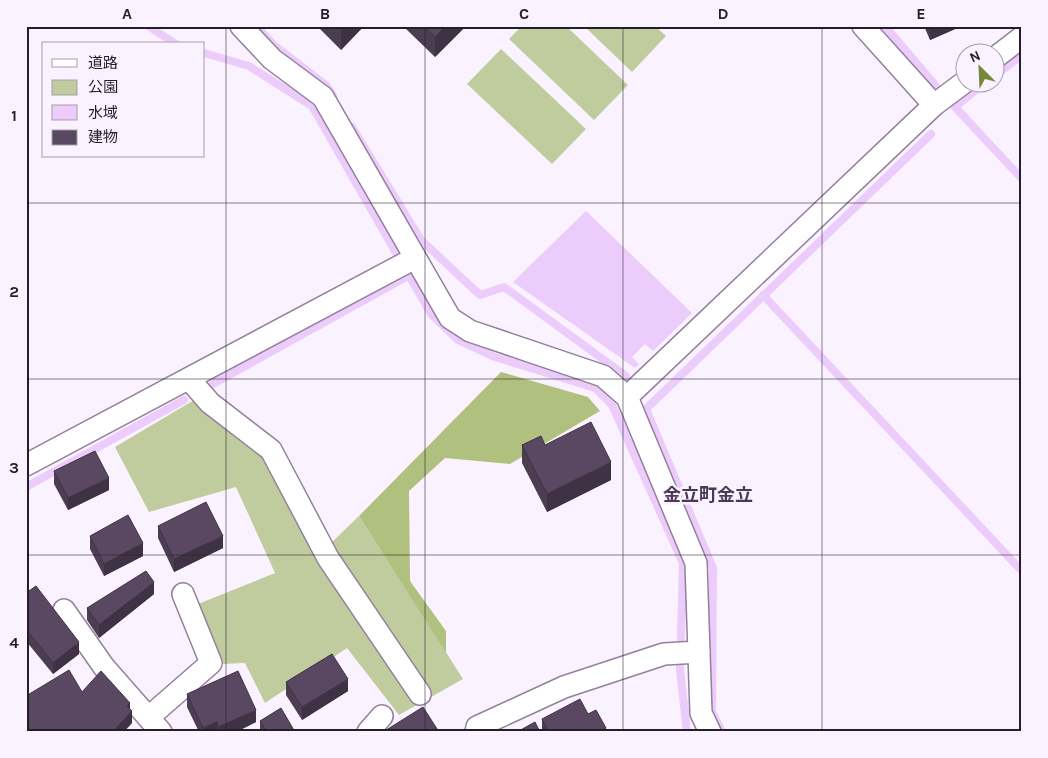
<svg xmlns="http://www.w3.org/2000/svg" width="1048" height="758" font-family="Karla,'Noto Sans JP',sans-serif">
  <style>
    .green { fill: #c0cc9e }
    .forest { fill: #b0c07e }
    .water { fill: #ecccfa }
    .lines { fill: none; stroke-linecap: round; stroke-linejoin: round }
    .stream { stroke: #ecccfa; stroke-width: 8 }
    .minor-casing { stroke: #94809c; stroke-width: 24 }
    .minor { stroke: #fff; stroke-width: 21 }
    .wall { fill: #4d3d53 }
    .shaded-wall { fill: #3f3244 }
    .building { fill: #5a4761; stroke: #3f3244 }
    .grid { fill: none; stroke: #251e29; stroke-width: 1; stroke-opacity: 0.55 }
    .labels { text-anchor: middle; stroke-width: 5; stroke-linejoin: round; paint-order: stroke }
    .quarter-label { font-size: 18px; font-weight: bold; fill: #4a3952; stroke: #fbf2ff }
    .neatline { fill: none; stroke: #251e29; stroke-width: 2 }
    .grid-label { font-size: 16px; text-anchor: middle; font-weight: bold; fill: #251e29 }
  </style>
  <rect width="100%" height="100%" fill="#fbf2ff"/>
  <g class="green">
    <path d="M522 26H566L628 85 594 120 509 39Z"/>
    <path d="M584 26H655L666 36 632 72Z"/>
    <path d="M501 49 586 129 552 164 467 84Z"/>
    <path d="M211 390 272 437 329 545 359 516 463 679 399 715 347 648 265 703 245 663 222 664 198 604 275 573 236 487 149 512 115 447Z"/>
  </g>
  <path class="forest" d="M501 372 588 397 600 411 510 464 445 458 409 491 410 581 446 631V653L359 516Z"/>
  <path class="water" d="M586 211 692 313 653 351 645 344 632 357 639 364 635 368 513 282Z"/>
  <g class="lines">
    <g class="stream">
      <path d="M148 26 176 44"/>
      <path d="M256 26 275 46 327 86 333 96"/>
      <path d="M885 26 936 86"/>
      <path d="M204 53 249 66 312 106 431 314 458 340 492 356 595 388 612 405 683 563 680 669 687 732"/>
      <path d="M996 75 1022 55"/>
      <path d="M986 82 955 107 1022 179"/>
      <path d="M352 127 421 240 480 295 504 287 626 376"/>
      <path d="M763 295 1020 569 1022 568"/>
      <path d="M213 384 408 276"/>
      <path d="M26 487 184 400"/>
      <path d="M722 732 712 712 713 568 646 409 931 134"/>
    </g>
    <g class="minor-casing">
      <g id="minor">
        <path d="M241 26 272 59 323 97 450 318 470 331 603 376 627 397 696 563 701 713 710 732"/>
        <path d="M863 26 934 105"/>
        <path d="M996 57 1022 37"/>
        <path d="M189 379 210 403 271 450 328 558 420 694"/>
        <path d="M627 397 934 105 966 81"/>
        <path d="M26 465 415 258"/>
        <path d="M64 610 104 667 161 732"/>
        <path d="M149 717 211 663 183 594"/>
        <path d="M368 732 382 716"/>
        <path d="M476 732 477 727 564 687 664 654 699 652"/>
      </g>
    </g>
    <use href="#minor" class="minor"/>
  </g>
  <g class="wall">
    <path d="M317 26H364L341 50Z"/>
    <path d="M403 26H466L435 57Z"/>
    <path d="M924 26H962L930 40Z"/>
    <path d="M522 445 611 480 547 512 522 463Z"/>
    <path d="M54 471 109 490 68 510 54 484Z"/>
    <path d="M158 526 223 548 174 572 158 538Z"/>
    <path d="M90 536 143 556 104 576 90 549Z"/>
    <path d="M26 593 79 654 53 674 26 641Z"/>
    <path d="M154 594 99 638 87 620V608Z"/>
    <path d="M286 682 348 691 302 720 286 695Z"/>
    <path d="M187 694 256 722 236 732H199L187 707Z"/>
    <path d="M542 719 606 732H542Z"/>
    <path d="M260 721 295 732H260Z"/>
  </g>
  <g class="shaded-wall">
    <path d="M344 26H364L341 50V29Z"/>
    <path d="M446 26H466L435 57V37Z"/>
    <path d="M930 26H962L930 40Z"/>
    <path d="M611 462V480L547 512V494Z"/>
    <path d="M109 478V490L68 510V498Z"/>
    <path d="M223 536V548L174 572V559Z"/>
    <path d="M143 543V556L104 576V564Z"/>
    <path d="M154 582V594L99 638V625Z"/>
    <path d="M79 642V654L53 674V663Z"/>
    <path d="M348 679V691L302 720V707Z"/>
    <path d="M130 703V713L132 711V723L124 732H113L127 706Z"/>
    <path d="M256 710V722L236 732H219V727Z"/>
    <path d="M217 722V732H203V728Z"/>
    <path d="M606 728V732H599Z"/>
  </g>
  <g class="building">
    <path d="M338 26H344L341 29Z"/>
    <path d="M424 26H446L435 37Z"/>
    <path d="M591 422 611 462 547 494 522 445 541 436 545 445Z"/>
    <path d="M95 451 109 478 68 498 54 471Z"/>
    <path d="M206 502 223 536 174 559 158 526Z"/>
    <path d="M128 515 143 543 104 564 90 536Z"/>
    <path d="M146 571 154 582 99 625 87 608Z"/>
    <path d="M36 586 79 642 53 663 26 629V593Z"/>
    <path d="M332 654 348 679 302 707 286 682Z"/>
    <path d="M69 670 82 692 101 671 130 703 127 706 132 711 113 732H26V696Z"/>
    <path d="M238 671 256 710 219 727 217 722 203 728 187 694Z"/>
    <path d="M580 699 588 714 596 710 606 728 599 732H549L542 719Z"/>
    <path d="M423 707 439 732H383Z"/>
    <path d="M281 708 295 732H267L260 721Z"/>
    <path d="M535 722 540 732H517Z"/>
  </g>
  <path class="grid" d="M226 26V732M425 26V732M623 26V732M822 26V732M26 203H1022M26 379H1022M26 555H1022"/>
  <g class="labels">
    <g class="quarter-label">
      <text x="708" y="501">金立町金立</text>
    </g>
  </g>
  <rect width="1048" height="758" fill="none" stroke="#fbf2ff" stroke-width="55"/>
  <rect x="42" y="42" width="162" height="115" fill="#fbf2ff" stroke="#a59da9"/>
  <rect x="52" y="59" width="25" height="8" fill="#ffffff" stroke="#a59da9"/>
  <text x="88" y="68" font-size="15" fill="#251e29">道路</text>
  <rect x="52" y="80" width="25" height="15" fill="#c0cc9e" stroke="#a59da9"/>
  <text x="88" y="92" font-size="15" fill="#251e29">公園</text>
  <rect x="52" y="105" width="25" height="15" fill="#ecccfa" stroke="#a59da9"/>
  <text x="88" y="118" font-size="15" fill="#251e29">水域</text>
  <rect x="52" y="130" width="25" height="15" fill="#5a4761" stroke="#a59da9"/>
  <text x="88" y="142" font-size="15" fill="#251e29">建物</text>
  <g transform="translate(980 68) rotate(336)"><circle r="24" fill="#fbf2ff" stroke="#a59da9"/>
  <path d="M0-4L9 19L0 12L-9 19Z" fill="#778838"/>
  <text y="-8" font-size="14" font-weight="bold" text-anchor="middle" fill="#251e29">N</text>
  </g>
  <rect x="28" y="28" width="992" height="702" class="neatline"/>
  <g class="grid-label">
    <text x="127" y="19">A</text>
    <text x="325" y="19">B</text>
    <text x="524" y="19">C</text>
    <text x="723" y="19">D</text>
    <text x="921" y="19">E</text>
    <text x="14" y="121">1</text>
    <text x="14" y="297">2</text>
    <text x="14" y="473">3</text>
    <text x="14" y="648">4</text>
  </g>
</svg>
